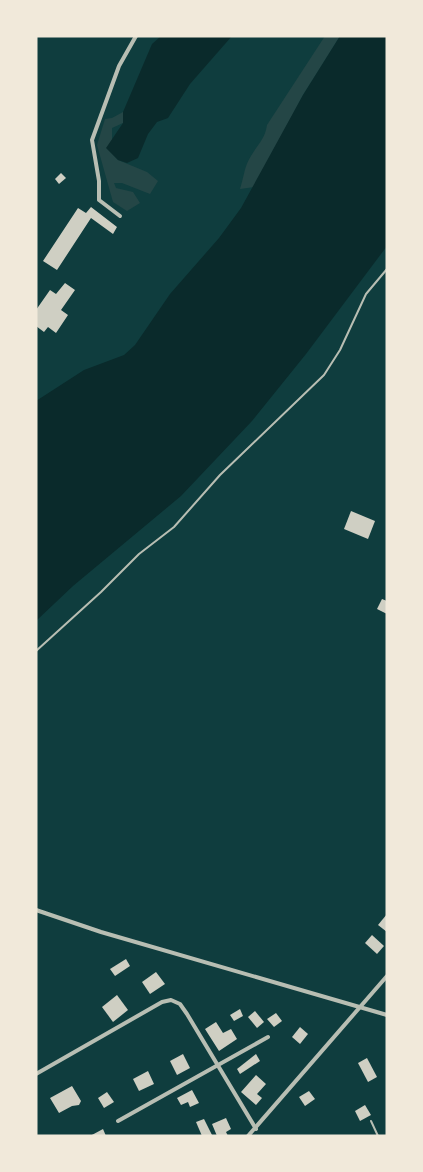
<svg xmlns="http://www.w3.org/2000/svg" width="423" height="1172" font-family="'Exo 2',sans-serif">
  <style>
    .green { fill: #244646 }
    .water { fill: #0a2a2b }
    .building { fill: #cfcfc3 }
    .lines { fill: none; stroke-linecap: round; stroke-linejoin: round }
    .service { stroke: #b8beb3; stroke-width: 2 }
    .minor { stroke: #b8beb3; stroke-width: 4 }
  </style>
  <rect width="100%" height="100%" fill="#0f3d3e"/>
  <g class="green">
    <path d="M325 36H340L303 95 254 187 240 189C244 177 244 167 251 156 258 144 265 139 267 125Z"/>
    <path d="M123 112V123L112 128V141L107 148 118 160 147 172 158 181 150 194 122 183H114L116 188 133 192 140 203 127 211 113 202 97 145 105 119 112 118Z"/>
  </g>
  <g class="water">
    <path d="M161 36H232L190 84 168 118 157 122 148 134 138 158 127 163 118 160 106 148 123 123V112L152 44Z"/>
    <path d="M340 36H387V246L306 354 252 421 181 496 73 586 36 621V401L84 370 124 355 135 345 170 294 219 238 241 208 303 95Z"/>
  </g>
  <g class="building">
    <path d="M61 173 66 178 59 184 55 179Z"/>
    <path d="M91 207 117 227 113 234 91 218 57 270 43 261 78 208 86 213Z"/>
    <path d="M65 283 75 290 61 310 68 315 56 333 48 327 44 332 36 326V310L50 290 56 294Z"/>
    <path d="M351 511 375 521 368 539 344 529Z"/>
    <path d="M382 599 387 601V614L377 609Z"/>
    <path d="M387 914V932L378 925Z"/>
    <path d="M372 935 384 946 377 954 365 943Z"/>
    <path d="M126 959 130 966 115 976 110 969Z"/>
    <path d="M156 972 165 984 150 994 142 982Z"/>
    <path d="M117 995 128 1010 113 1022 102 1007Z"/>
    <path d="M240 1009 243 1016 234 1021 230 1015Z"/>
    <path d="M255 1011 264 1022 257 1028 248 1017Z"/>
    <path d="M276 1013 282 1021 274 1027 267 1019Z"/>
    <path d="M216 1022 223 1033 231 1029 237 1039 219 1051 205 1029Z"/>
    <path d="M300 1027 308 1034 300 1044 292 1037Z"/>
    <path d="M183 1054 190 1068 177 1075 170 1061Z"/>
    <path d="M256 1054 260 1061 240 1074 237 1069Z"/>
    <path d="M367 1058 377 1077 368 1082 358 1063Z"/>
    <path d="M148 1071 154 1084 139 1091 133 1079Z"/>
    <path d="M256 1075 266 1084 257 1094 262 1098 256 1105 241 1092Z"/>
    <path d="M72 1086 81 1101 79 1105 72 1106 59 1113 50 1098Z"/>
    <path d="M192 1090 199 1103 190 1107 188 1102 181 1105 177 1098Z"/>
    <path d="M309 1091 315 1099 305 1106 299 1097Z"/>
    <path d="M107 1092 114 1102 104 1108 98 1098Z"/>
    <path d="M365 1105 371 1115 360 1121 355 1111Z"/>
    <path d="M226 1118 231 1129 226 1132 228 1136H217L212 1124Z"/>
    <path d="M204 1119 212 1135 210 1136H202L196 1122Z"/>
    <path d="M103 1129 106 1136H90Z"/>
  </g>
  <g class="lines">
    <g class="service">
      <path d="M36 651 101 592 139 554 174 527 220 475 324 375 340 350 366 294 387 269"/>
      <path d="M371 1121 378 1136"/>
    </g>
    <g class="minor">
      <path d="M120 216 99 200V181L92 140 119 66 136 36"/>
      <path d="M36 910 101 932 387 1015"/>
      <path d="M36 1074 162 1002 171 1000 180 1004 187 1014 256 1129"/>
      <path d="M118 1121 268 1037"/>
      <path d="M248 1136 387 976"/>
    </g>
  </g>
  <rect width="423" height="1172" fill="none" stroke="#f1e9da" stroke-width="75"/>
</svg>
